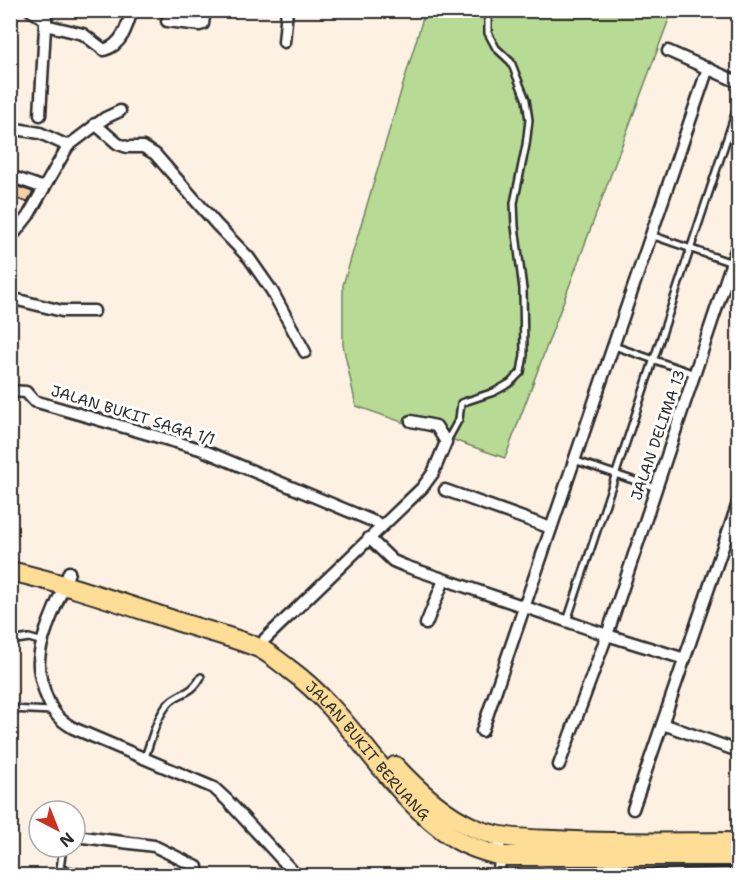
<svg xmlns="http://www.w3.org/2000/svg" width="749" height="886" font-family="'Shantell Sans',sans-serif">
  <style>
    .green { fill: #b7da94; stroke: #718260; stroke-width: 1.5 }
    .building { fill: #f7cfa6; stroke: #2b2b2b; stroke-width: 1.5 }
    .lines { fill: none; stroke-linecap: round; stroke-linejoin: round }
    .service-casing { stroke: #2b2b2b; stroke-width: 10 }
    .minor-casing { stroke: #2b2b2b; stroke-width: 15 }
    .primary-casing { stroke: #2b2b2b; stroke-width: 22 }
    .service { stroke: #fff; stroke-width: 5 }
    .minor { stroke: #fff; stroke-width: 10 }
    .primary { stroke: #fedd96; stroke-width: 18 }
    .labels { text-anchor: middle; stroke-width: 6; stroke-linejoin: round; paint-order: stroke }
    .street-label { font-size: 15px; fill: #2b2b2b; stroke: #fff }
  </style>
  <rect width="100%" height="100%" fill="#fdf1e4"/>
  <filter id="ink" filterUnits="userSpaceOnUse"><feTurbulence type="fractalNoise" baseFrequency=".0167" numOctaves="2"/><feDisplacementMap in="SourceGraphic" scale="12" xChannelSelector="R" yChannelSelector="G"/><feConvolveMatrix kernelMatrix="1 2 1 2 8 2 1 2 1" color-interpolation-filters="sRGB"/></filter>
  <g filter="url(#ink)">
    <path class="green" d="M425 11H672L505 458 356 406 343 345V285Z"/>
    <path class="building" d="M10 184 33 192 27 202 10 197Z"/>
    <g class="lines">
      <g class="service-casing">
        <g id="service">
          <path d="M651 235 732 263"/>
          <path d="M614 346 695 374"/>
          <path d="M447 441 459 419 461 403 494 392 510 383 521 372 524 355 523 289 515 226 514 203 526 145 529 120 526 100 511 62 496 48 488 33V10"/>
          <path d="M574 460 656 488"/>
          <path d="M567 621 738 105"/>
          <path d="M10 641 29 638 43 642"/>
          <path d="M10 709 52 711"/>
          <path d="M145 757C151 741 156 718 168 704 179 691 190 697 201 677"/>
          <path d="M60 869 100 876"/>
          <path d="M59 876 63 847"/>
        </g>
      </g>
      <g class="minor-casing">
        <g id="minor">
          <path d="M30 10 46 20"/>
          <path d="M167 21 200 25 203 24 205 10"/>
          <path d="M45 25 83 34 104 50C122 45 127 27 132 10"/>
          <path d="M284 42 287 10"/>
          <path d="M668 51 738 82"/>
          <path d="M40 115 46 10"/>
          <path d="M95 124 118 144 127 147H143L155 154 217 225 249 258 272 291 305 352"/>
          <path d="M10 128 40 133 68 146 105 118 120 111"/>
          <path d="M10 176 44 188"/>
          <path d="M10 239 28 216 68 146"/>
          <path d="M10 298 62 311H94"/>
          <path d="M10 391 26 392 34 401 200 449 382 525"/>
          <path d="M445 490 551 528"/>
          <path d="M369 538 393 561 405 566 607 635 685 659"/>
          <path d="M69 572C61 597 40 635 39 661 38 672 42 682 45 693 52 711 56 718 73 728L214 788 227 800 297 876"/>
          <path d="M426 624 444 580"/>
          <path d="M265 639 422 488 433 473 446 442 436 426 411 421"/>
          <path d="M663 724 738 751"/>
          <path d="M482 731 708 68"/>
          <path d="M559 765 607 635 738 244"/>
          <path d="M633 809 738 503"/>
          <path d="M492 834C504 845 500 861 498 876"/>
          <path d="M75 836 154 846 197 867 198 876"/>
          <path d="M621 876 738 874"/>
        </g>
      </g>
      <g class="primary-casing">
        <g id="primary">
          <path id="s1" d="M10 571C67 584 121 603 176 621 203 630 233 637 259 648 269 653 280 662 289 669 354 716 387 794 454 838 468 847 485 852 501 856H738"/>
          <path d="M395 766C418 791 443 814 474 828 498 839 529 839 555 840 616 844 677 842 738 842"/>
        </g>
      </g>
      <use href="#service" class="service"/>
      <use href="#minor" class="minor"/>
      <use href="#primary" class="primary"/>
    </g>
  </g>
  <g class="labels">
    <g class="street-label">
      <text transform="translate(133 415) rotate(17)" y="5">JALAN BUKIT SAGA 1/1</text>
      <text transform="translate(658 435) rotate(-71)" y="5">JALAN DELIMA 13</text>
      <text dy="5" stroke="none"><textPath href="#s1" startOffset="411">JALAN BUKIT BERUANG</textPath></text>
    </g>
  </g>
  <rect width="749" height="886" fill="none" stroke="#fff" stroke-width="36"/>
  <rect x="18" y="18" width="713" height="850" fill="none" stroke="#2b2b2b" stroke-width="2" filter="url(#ink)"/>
  <g transform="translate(57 829) rotate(138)"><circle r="28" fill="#ffffff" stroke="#aaaaaa" stroke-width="1.5"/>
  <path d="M0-4.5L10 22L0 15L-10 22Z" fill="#c8321e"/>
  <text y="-9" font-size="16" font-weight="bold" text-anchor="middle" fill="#2b2b2b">N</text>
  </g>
</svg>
